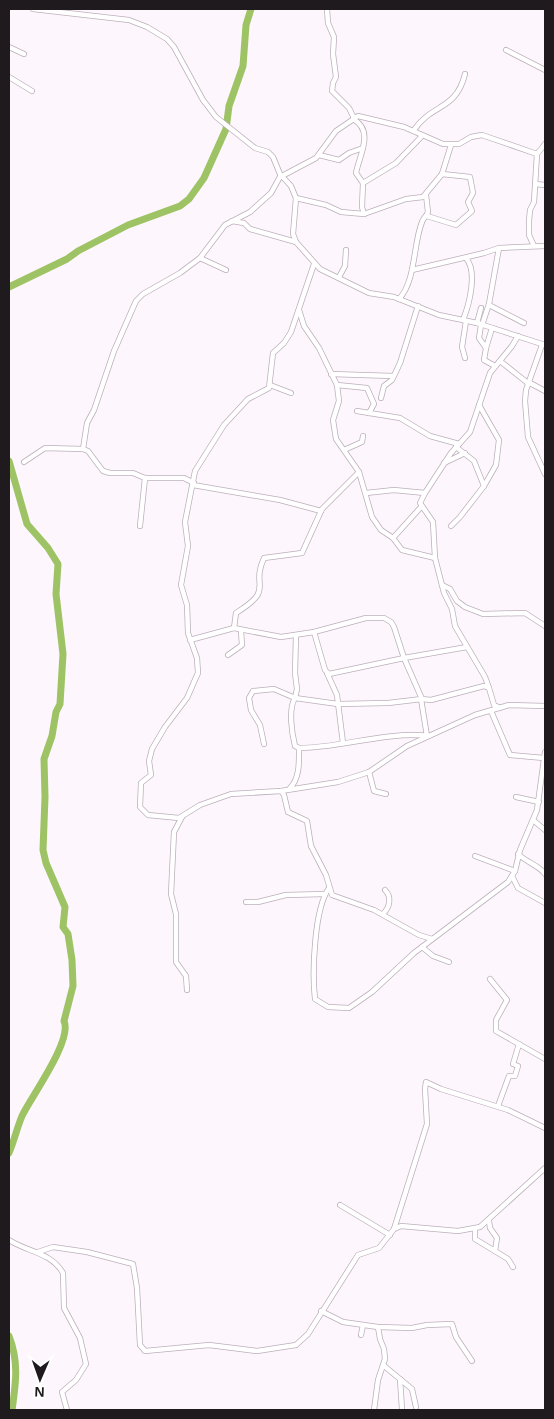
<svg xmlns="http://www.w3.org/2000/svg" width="554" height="1419" font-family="Helvetica,sans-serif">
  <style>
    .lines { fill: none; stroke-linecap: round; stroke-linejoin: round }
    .river { stroke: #9ec364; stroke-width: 7 }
    .street-casing { stroke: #bcafbb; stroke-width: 6 }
    .street { stroke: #fff; stroke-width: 4.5 }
  </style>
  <rect width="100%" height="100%" fill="#fef6fd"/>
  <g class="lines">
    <g class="river">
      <path d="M9 287 67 259 78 251 128 225 180 206 189 199 204 178 226 129 229 106 243 66 246 25 251 9"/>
      <path d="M9 461 27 524 48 548 58 564 56 594 63 654 60 704 56 712 52 736 44 759 45 797 43 850 46 863 65 907 63 927 68 934 72 960 73 986 64 1021C73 1040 31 1097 22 1116 17 1128 14 1141 9 1153"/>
      <path d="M9 1336C19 1362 16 1382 12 1410"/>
    </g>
    <g class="street-casing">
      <g id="street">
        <path d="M33 9 129 20 147 27 167 39 174 47 203 100 216 117 255 148 268 152 273 157 280 174 291 186 296 198 293 234 296 242 320 269 369 293 394 297 439 315 477 323 545 345"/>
        <path d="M327 9 328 23 334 37 333 54 336 77 333 83 332 91 349 108 354 118"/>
        <path d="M9 47 24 54"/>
        <path d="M506 50 545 70"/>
        <path d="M9 77 32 91"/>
        <path d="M353 119C375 131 359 156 356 173L363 183"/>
        <path d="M414 130C432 103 456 111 465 74"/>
        <path d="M537 154 545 144"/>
        <path d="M319 155 339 160 349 153 363 148"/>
        <path d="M442 174 451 145"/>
        <path d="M282 176 316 158 336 131 358 116 404 127 443 144H459L471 137 482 135 537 154 534 202 530 210 529 221V235L534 246"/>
        <path d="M535 184 545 185"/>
        <path d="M296 198 326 205 341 212 364 214 406 199 423 197 442 174 470 177 473 193 468 202 472 211 456 225 427 216"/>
        <path d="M364 214 362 207 363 183 396 163 422 136"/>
        <path d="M232 221 244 223 250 229 296 242"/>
        <path d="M200 258 226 270"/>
        <path d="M314 264 291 332 284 343 273 353 269 388 248 399 224 425 195 471 185 522 188 546 181 585 187 605 188 633 197 658 198 673 187 698 165 727 152 749 149 761 151 775 141 783 140 807 148 815 179 818 200 805 231 794 281 791 284 795 288 812 307 821 311 846 326 875 332 895 374 910 419 935 432 939"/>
        <path d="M412 270 484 253 499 248 545 246"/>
        <path d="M339 277 345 266 346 250"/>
        <path d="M399 299C416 281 413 244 422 222 423 218 427 216 428 212L426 195"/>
        <path d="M489 305 524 323"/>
        <path d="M299 310 304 326 319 348 337 385 339 401 333 420 336 439 359 472 372 517 381 530 393 538 402 550 435 558"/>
        <path d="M463 320C469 305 478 272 466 258"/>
        <path d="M477 323 481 308"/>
        <path d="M481 325 479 338 486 348 484 360 495 366"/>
        <path d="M482 325 489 304 499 248"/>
        <path d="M542 345 526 390 525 401 528 437 545 474"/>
        <path d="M486 348 492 328"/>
        <path d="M465 358 462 347 466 321"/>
        <path d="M500 361 529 384"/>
        <path d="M331 374 393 376"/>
        <path d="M530 383 545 391"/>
        <path d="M270 385 291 393"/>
        <path d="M337 385 367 388 374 404 369 413"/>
        <path d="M381 398 384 386 392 380 400 363 418 306"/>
        <path d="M479 405 499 440 496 465 484 486"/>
        <path d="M357 411 400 418 430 436 459 444"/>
        <path d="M83 449 87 423 94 410 114 351 136 301 143 294 180 273 200 258 225 225 250 212 271 193 281 175"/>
        <path d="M344 450 362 442 363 436"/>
        <path d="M24 462 45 448 83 449 88 451 103 471 110 473H133L145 478H184L194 483"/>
        <path d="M444 463 465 453"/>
        <path d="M193 485 280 500 321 511"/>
        <path d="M366 493 394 490 425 493 451 453 470 432 490 373 512 346 518 336"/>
        <path d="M425 493 420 503 433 522 435 558 444 593 452 609 455 626 485 677 489 688"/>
        <path d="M140 526 145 478"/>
        <path d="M451 526 460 517 484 486 474 461 456 447"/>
        <path d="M393 538 421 507"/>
        <path d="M442 585 450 589 457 601 465 607 483 614 525 613 545 626"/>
        <path d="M234 628 236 613C276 588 250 588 264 558L302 553 322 509 359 472"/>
        <path d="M314 632 325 670 329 674 404 658"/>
        <path d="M190 640 234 628 281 637 314 632 366 618H384L391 622 394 627 404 658 422 699 431 700 484 686 489 688 494 705 500 708"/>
        <path d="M228 655 242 645 241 631"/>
        <path d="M404 658 467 647"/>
        <path d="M327 673 337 695 343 743"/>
        <path d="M421 699 427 736"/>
        <path d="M491 711 510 755 544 758"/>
        <path d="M264 744 260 725 251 710 249 698 253 691 274 689 295 698 297 689 295 673 296 635"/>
        <path d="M299 748C342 748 385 731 429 736"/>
        <path d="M369 772 374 791 386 794"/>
        <path d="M290 788C300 778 299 762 299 748L295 746C292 734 288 709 295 698L338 704 388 703 422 699"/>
        <path d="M281 791 338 782 369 772 407 746 475 715 509 705 545 706"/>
        <path d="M516 797 539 802"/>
        <path d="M182 817 174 832 171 894 176 914V962L186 976 187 990"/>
        <path d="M533 820 545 830"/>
        <path d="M518 854C526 862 540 866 545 874"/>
        <path d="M475 856 515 871"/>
        <path d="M512 876 518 888 545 903"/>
        <path d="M329 888C314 909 312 973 315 999L328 1007 349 1008 372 992 414 953 508 882 515 871 520 850 537 810 545 752"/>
        <path d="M246 902H258L286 895 325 894"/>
        <path d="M383 914C390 907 392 897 385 890"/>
        <path d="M422 947 433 956 449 962"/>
        <path d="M490 979 507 1000 496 1020V1031L545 1059"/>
        <path d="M498 1106 509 1076H515L518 1066 513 1064 519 1044"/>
        <path d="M340 1205 390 1235"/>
        <path d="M489 1221 490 1228 497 1238 495 1251"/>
        <path d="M394 1229 427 1124 425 1089 426 1082 441 1089 508 1110 545 1128"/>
        <path d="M475 1230V1239L508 1259 513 1267"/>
        <path d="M9 1240C27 1252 51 1252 63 1273L64 1308 80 1338 86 1364 76 1380 62 1392 67 1410"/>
        <path d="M38 1252 53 1247 87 1252 133 1264 137 1288 140 1345 145 1351 209 1345 257 1351 296 1345 308 1334 358 1255 379 1248 394 1229 401 1226 458 1231 480 1227 545 1168"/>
        <path d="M321 1311 343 1322 378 1327 412 1328 427 1325 452 1324 456 1337 472 1361"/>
        <path d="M361 1335 363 1325"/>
        <path d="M383 1365 412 1389 416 1407"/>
        <path d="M400 1379 402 1409"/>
        <path d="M374 1410 378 1380 385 1359 384 1349 380 1339 378 1327"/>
      </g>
    </g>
    <use href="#street" class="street"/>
  </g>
  <rect width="554" height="1419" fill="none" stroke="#1f1a1e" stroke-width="20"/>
  <g transform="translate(40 1379) rotate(182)" stroke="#ffffff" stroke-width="4" paint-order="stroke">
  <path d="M0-4L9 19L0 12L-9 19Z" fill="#1f1a1e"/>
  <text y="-8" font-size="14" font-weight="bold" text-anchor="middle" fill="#1f1a1e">N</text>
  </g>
</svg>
